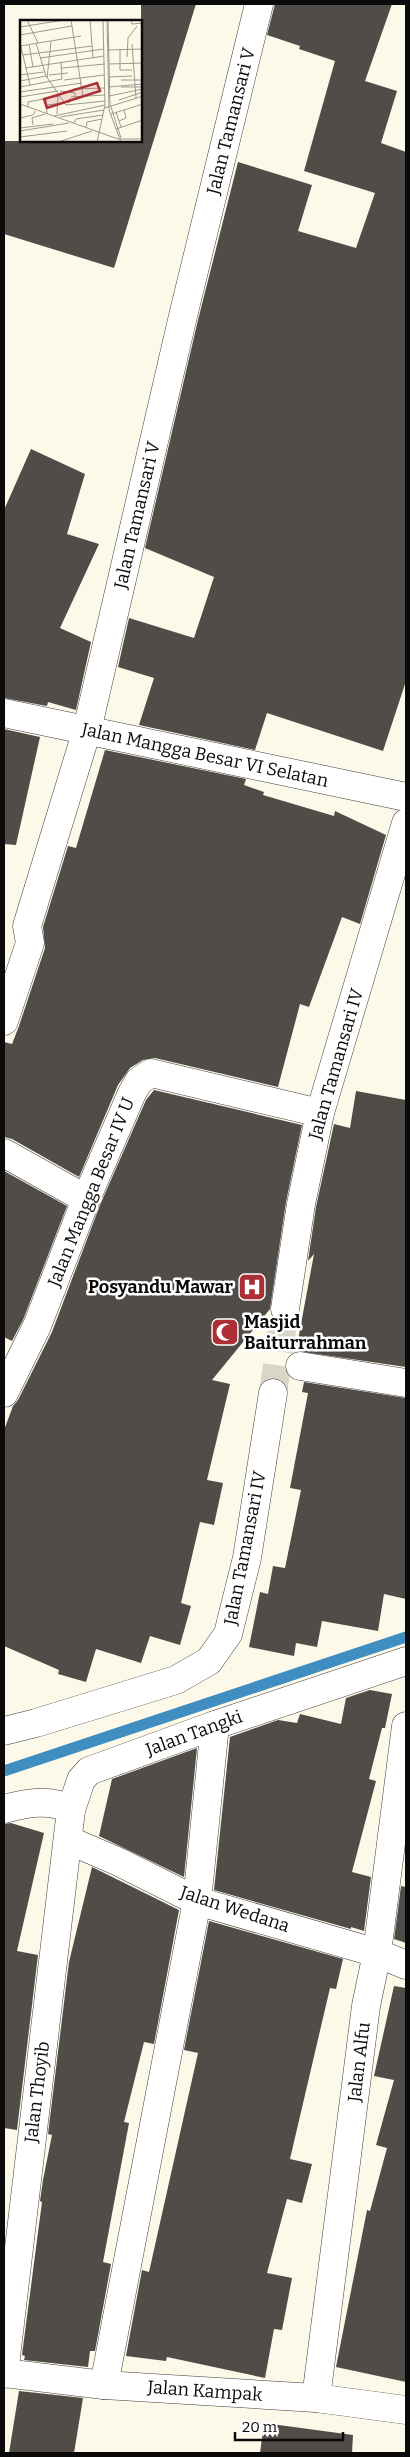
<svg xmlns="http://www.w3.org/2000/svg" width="410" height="2457" font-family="Bitter,serif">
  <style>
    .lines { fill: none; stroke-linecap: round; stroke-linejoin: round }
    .stream { stroke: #408ec1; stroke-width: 11 }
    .building { fill: #524c48 }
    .minor-tunnel { stroke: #d9d5c8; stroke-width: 28; stroke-dasharray: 28 14; stroke-linecap: butt }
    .minor-casing { stroke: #3d3d3d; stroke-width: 29 }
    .minor { stroke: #fff; stroke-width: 28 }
    .labels { text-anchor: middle; stroke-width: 5; stroke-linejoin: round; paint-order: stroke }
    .street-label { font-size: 18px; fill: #0a0a0a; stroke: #fff }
    .poi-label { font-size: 18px; font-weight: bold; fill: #0a0a0a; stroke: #fff; text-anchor: end }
    .inset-road { fill: none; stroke: #9c9990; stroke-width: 1 }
    .view { fill: #ad2f36; fill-opacity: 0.15; stroke: #ad2f36; stroke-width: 2.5 }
    .inset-edge { fill: none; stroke: #0a0a0a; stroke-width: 2.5 }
  </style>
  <rect width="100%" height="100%" fill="#fdf9e9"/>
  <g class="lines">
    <path class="stream" d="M4 1771 406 1637"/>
  </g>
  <g class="building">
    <path d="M141 4H196L114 268 4 234V141H141Z"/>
    <path d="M275 4H392L365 81 397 91 381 143 406 152V681L383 751 267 713 255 750 139 725 154 678 118 667 129 618 194 638 214 577 145 548 198 320 238 162 312 185 298 231 356 248 375 193 304 171 335 61 299 49 300 46 267 35Z"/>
    <path d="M31 449 85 474 67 534 99 544 60 628 91 642 76 710 48 702 47 706 4 698V510Z"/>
    <path d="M4 729 40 737 16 845 4 844Z"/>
    <path d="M105 750 246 779 244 785 264 792 263 795 334 816 335 811 386 835 360 924 342 917 309 1007 300 1004 278 1087 155 1058 143 1060 130 1068 118 1085 79 1177 12 1139 4 1137V1042L12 1044 19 1026 45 948 43 927 68 846 76 848Z"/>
    <path d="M154 1090 302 1125 286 1202 270 1309 212 1380 230 1384 207 1480 223 1483 214 1525 200 1522 181 1603 191 1606 180 1645 150 1636 141 1663 96 1649 86 1682 58 1674 59 1670 4 1646V1430L13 1406 18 1400 52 1332 100 1205 146 1100Z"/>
    <path d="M356 1091 406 1100V1367L296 1351 314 1254 308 1261 316 1207 334 1124 350 1128Z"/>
    <path d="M4 1171 67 1206 23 1320 12 1341 4 1337Z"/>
    <path d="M304 1382 406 1398V1599L384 1594 378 1631 322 1621 317 1647 296 1643 294 1656 249 1647 260 1592 268 1594 273 1566 285 1568 301 1490 290 1488 308 1393 302 1392Z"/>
    <path d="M370 1690 392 1694 385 1728H382L369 1779 376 1781 352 1872 371 1877 364 1931 351 1927V1929L214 1890 230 1737 278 1720 297 1723 300 1714 341 1724 346 1698Z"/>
    <path d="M197 1748 184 1877 99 1836 112 1779Z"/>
    <path d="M11 1823 44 1833 17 1951 38 1955 17 2130 4 2128V1824Z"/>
    <path d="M92 1867 179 1910 154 2044 144 2042 124 2122 129 2123 103 2262 111 2264 95 2351H90L88 2367 24 2360 25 2356 22 2355 42 2202 40 2201 43 2180 52 2135 48 2134 69 1962Z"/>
    <path d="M401 1886 406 1887V1943L394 1939Z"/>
    <path d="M209 1921 343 1959 336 1989 330 1988 290 2159 312 2164 302 2203 287 2199 267 2273 292 2278 282 2330 274 2329 265 2378 167 2357 166 2361 126 2356 142 2270 149 2272 198 2053 184 2050Z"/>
    <path d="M394 1986 406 1988V2382L336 2367 367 2210 370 2211 387 2148 376 2145 394 2080 374 2076Z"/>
    <path d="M19 2391 83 2398 74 2453H9Z"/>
    <path d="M264 2423 353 2435 352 2453H260Z"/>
  </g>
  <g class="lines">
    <path class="minor-tunnel" d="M273 1393 285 1309"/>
    <g class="minor-casing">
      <g id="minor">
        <path d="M4 713 406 797"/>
        <path d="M4 1021 30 943 27 926 87 730 183 316 259 4"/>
        <path d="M4 1153 86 1199"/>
        <path d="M285 1309 301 1204 320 1113 406 823"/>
        <path d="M300 1366 406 1383"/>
        <path d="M4 1393 37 1326 86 1199 132 1093 139 1081 151 1073 320 1113"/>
        <path d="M4 1731 36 1723 176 1680 209 1661 228 1634 247 1558 273 1393"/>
        <path d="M4 1809C26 1803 50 1798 71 1810"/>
        <path d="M68 1840 119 1862 197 1901 377 1953 406 1965"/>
        <path d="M4 2373 104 2385 316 2398 406 2410"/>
        <path d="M4 2374 71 1810 81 1780 89 1771 215 1725 406 1661"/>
        <path d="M104 2385 197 1901 215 1725"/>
        <path d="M316 2398 366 2006 377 1953 406 1726"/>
      </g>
    </g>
    <use href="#minor" class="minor"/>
  </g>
  <defs>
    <g id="hospital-square" transform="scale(1.4375)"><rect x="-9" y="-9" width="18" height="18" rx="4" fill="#ad2f36" stroke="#fff"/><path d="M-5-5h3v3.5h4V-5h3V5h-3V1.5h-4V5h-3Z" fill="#fff"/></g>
    <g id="mosque-square" transform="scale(1.4375)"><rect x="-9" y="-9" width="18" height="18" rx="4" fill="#ad2f36" stroke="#fff"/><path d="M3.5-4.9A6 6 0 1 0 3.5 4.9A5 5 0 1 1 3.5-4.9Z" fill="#fff"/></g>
  </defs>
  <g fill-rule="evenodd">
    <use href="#hospital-square" x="252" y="1287"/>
    <use href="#mosque-square" x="225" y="1332"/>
  </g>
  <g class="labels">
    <g class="street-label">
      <text transform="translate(231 121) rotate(-76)" y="6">Jalan Tamansari V</text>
      <text transform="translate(137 515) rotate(-77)" y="6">Jalan Tamansari V</text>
      <text transform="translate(205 755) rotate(12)" y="6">Jalan Mangga Besar VI Selatan</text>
      <text transform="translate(336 1064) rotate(-74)" y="6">Jalan Tamansari IV</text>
      <text transform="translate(91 1192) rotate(-68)" y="6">Jalan Mangga Besar IV U</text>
      <text transform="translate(245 1548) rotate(-79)" y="6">Jalan Tamansari IV</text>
      <text transform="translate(194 1733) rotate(-20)" y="6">Jalan Tangki</text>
      <text transform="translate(235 1909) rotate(18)" y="6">Jalan Wedana</text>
      <text transform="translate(359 2062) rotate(-83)" y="6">Jalan Alfu</text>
      <text transform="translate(37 2092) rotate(-83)" y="6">Jalan Thoyib</text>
      <text transform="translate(205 2391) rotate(4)" y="6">Jalan Kampak</text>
    </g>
    <g class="poi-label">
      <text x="233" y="1293">Posyandu Mawar</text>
      <text x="244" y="1328" text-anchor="start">Masjid<tspan x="244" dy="21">Baiturrahman</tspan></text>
    </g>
  </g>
  <g transform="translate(20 20)">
    <rect width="122" height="122" fill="#fdf9e9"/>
    <path class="inset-road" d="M7 0 18 23M51 0 63 77M70 0 73 38M87 0 89 90 101 122M88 0 90 84 101 118M111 0 112 4 123 3M0 7 44 0M0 15 52 6M0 23 10 65M16 23 26 56 46 85 85 81M9 24 13 47M112 24 116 78M0 26 61 16M100 29V50H112M88 30 123 29M3 35 72 26M107 37 108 18 117 6M20 38 84 29M41 42 42 59M89 44 123 43M5 48 84 36M42 48 85 44M0 55 24 52M29 55 48 53M89 57 112 56M27 58 31 22M44 60 84 55M101 60H123M0 61 26 56M0 67 42 59M89 67 123 64M101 67H123M40 71 55 73V77M0 72 62 63M52 72 53 69 85 68M89 76 123 69M0 77 38 71M51 77 85 75M26 78 27 94M99 80 123 72M0 84 98 119H123M27 85 50 82V78M8 87V82L39 76M85 88 123 76M96 92 101 107M37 94 38 76M91 94 123 84M34 96 85 85M40 97 84 90M0 98 13 95 15 91M99 101 106 98 104 90M54 103 56 99 83 95M13 105 12 98 25 94M66 107 67 102 82 99M0 108 33 104M96 109 123 100M0 111 49 103M0 117 47 111M38 122 72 111M77 122 85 85 83 0"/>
    <path class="view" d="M77 63 80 71 27 88 24 79Z"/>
    <rect width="122" height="122" class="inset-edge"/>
  </g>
  <rect width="410" height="2457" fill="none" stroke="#0a0a0a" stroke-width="10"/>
  <path d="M235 2432v8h108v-8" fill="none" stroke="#0a0a0a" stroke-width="2.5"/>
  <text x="242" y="2432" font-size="15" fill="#0a0a0a" stroke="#ffffff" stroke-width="4" paint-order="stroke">20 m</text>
</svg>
